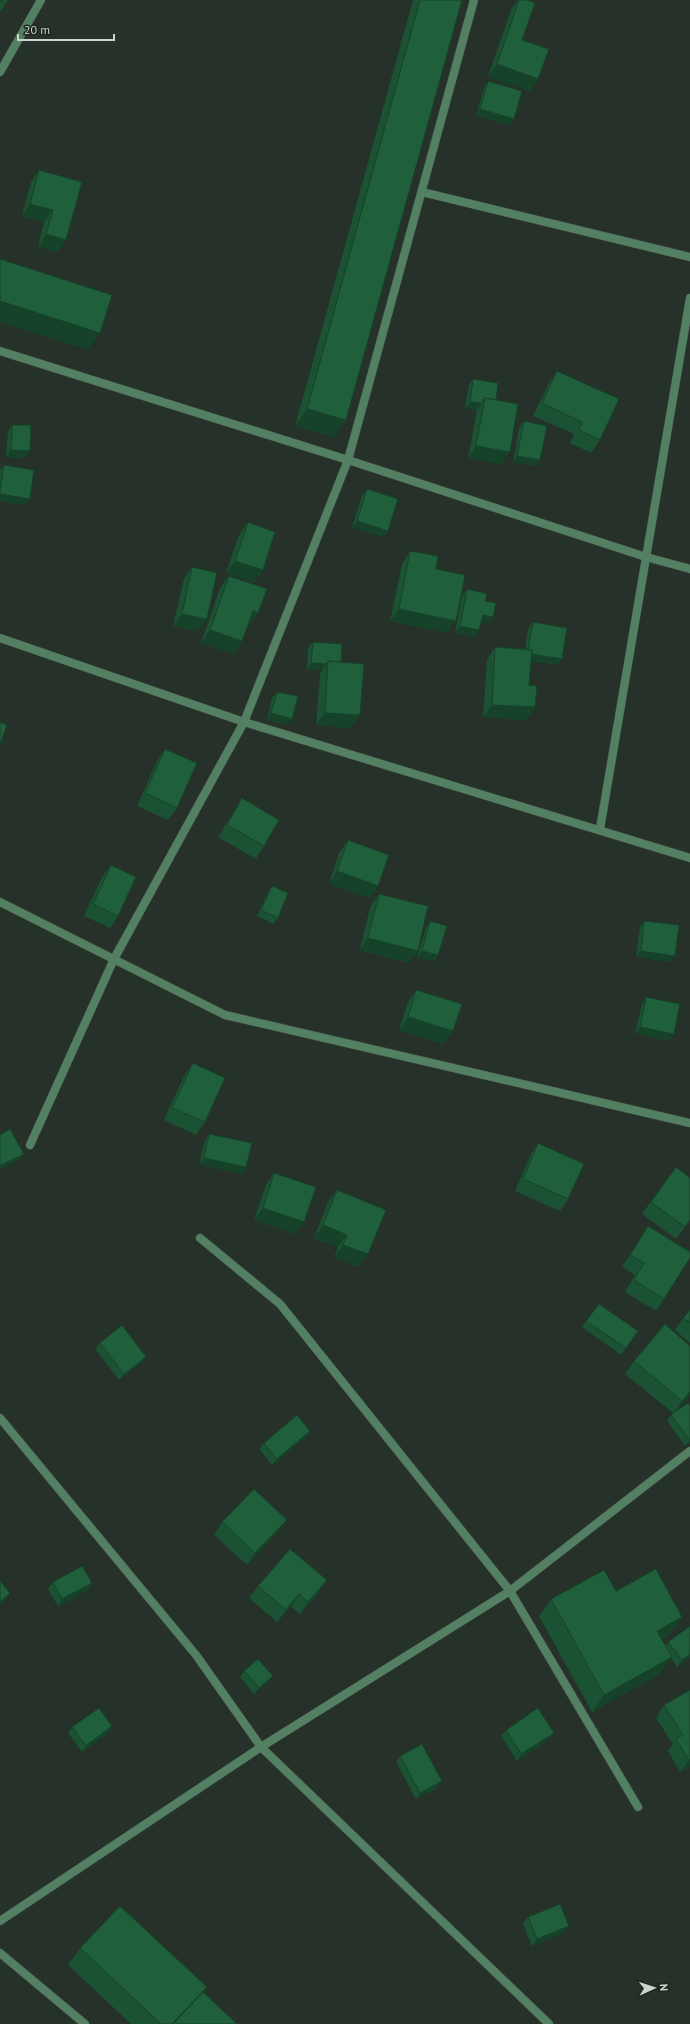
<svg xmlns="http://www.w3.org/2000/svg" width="690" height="2024" font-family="'PT Sans',sans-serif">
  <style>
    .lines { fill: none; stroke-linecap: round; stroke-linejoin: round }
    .minor-casing { stroke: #434e47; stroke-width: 9 }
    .tertiary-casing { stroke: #434e47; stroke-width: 9 }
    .minor { stroke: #538062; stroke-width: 8 }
    .tertiary { stroke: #538062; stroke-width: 8 }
    .wall { fill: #1b5233 }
    .shaded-wall { fill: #164229 }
    .building { fill: #1f5f3b; stroke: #164229 }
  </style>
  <rect width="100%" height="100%" fill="#253129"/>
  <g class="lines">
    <g class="minor-casing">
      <g id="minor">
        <path d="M422 192 690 257"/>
        <path d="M0 351 348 460 646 557 690 569"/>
        <path d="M0 638 244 722 690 858"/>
        <path d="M600 829 690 298"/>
        <path d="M0 902 225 1015 690 1123"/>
        <path d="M30 1145 114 959 244 722 348 460 474 0"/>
        <path d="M200 1238 280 1304 510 1591 638 1807"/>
        <path d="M0 1418 196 1655 261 1747 549 2024"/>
        <path d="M0 1921 261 1747 510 1591 690 1451"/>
        <path d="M0 1953 85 2024"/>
      </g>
    </g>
    <g class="tertiary-casing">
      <path id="tertiary" d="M0 72 41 0"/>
    </g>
    <use href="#minor" class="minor"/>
    <use href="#tertiary" class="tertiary"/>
  </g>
  <g class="wall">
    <path d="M0 0 6 3 0 12Z"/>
    <path d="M413 0H462L346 420 334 437 295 426Z"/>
    <path d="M518 0H527L522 40 538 79 530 91 488 77 511 10Z"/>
    <path d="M488 81 514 119 509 125 476 116 484 88Z"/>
    <path d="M39 170 66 240 57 252 38 247 44 222 22 216 31 182Z"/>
    <path d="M557 371 600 440 591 453 570 443 574 434 533 416 549 383Z"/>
    <path d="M473 379 496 400 501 464 468 458 477 410 465 408 469 385Z"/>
    <path d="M524 421 536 466 513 462 519 428Z"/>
    <path d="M12 425 25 458 6 457 8 431Z"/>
    <path d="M4 465 25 505 0 501V470Z"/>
    <path d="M367 489 388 531 383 537 352 527 362 496Z"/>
    <path d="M248 522 263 570 254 582 226 573 239 535Z"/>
    <path d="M410 551 436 569 447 633 390 621 402 564Z"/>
    <path d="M192 567 198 631 173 626 184 579Z"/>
    <path d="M229 576 258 613 249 625H248L242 641 234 654 201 643 220 588Z"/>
    <path d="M467 589 485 601 493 617 489 623 481 622 475 637 455 633 462 596Z"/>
    <path d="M533 622 558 665 531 661 529 685 535 707 527 720 483 717 487 660 495 647 525 649 528 629Z"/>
    <path d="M313 642 341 662 351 728 316 725 320 674 322 670H307L308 648Z"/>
    <path d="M277 692 288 725 267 720 272 698Z"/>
    <path d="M165 749 177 808 168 820 137 806 157 761Z"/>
    <path d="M242 798 264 846 256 859 218 837Z"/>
    <path d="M348 840 378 886 370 898 329 884 339 853Z"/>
    <path d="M111 865 118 916 110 928 84 916 102 877Z"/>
    <path d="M272 886 278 918 273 924 257 916 268 892Z"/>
    <path d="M379 894 409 963 360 950 370 907Z"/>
    <path d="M430 921 434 962 417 957 426 928Z"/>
    <path d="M644 921 670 962 636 957 640 927Z"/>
    <path d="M416 990 444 1044 399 1030 408 1002Z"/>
    <path d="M646 997 669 1041 635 1033 642 1004Z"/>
    <path d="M193 1063 205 1122 196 1135 164 1120 184 1076Z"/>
    <path d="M209 1134 242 1174 199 1164 205 1141Z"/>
    <path d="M538 1143 568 1199 560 1211 515 1191 530 1156Z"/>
    <path d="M676 1167 690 1220 676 1239 642 1214Z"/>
    <path d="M274 1173 296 1234 254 1220 266 1185Z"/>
    <path d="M337 1190 368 1254 359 1267 334 1257 338 1247 314 1238 328 1202Z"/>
    <path d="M648 1226 689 1251 690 1250V1258L664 1299 656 1311 625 1292 635 1275 622 1267Z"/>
    <path d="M599 1304 638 1331 621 1355 582 1327Z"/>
    <path d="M690 1310V1343L675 1330 683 1318Z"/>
    <path d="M100 1343 146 1357 141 1363 119 1380 95 1349Z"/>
    <path d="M690 1346V1395L676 1411 688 1403 690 1443 685 1446 667 1421 671 1415 673 1413 625 1374 634 1361Z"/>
    <path d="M310 1431 306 1437 272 1465 259 1449 264 1443Z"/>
    <path d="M222 1522 278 1532 247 1565 214 1535Z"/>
    <path d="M53 1582 92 1583 88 1590 58 1606 48 1589Z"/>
    <path d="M258 1586 318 1593 300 1614 291 1606 277 1622 249 1598Z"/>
    <path d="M616 1591 682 1617 670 1634 662 1639 666 1646 668 1642 690 1657 677 1667 671 1658 660 1674 592 1712 539 1616 551 1599Z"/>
    <path d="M244 1671 268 1682 254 1694 240 1677Z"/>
    <path d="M690 1690V1766L680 1772 668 1751 673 1744 656 1718 664 1705Z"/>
    <path d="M112 1726 108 1733 82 1752 68 1733 72 1727Z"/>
    <path d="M506 1730 550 1739 517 1761 501 1736Z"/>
    <path d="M400 1756 437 1788 416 1799 396 1762Z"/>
    <path d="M528 1917 565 1932 532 1946 523 1924Z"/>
    <path d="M80 1948 207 1987 203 1992 237 2024H131L68 1965Z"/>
  </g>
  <g class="shaded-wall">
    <path d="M497 64 538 79 530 91 488 77Z"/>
    <path d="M480 109 514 119 509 125 476 116Z"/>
    <path d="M30 204 53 210 44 222 22 216Z"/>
    <path d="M46 234 66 240 57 252 38 247Z"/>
    <path d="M0 301 100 333 88 350 0 322Z"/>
    <path d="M470 402 481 403 477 410 465 408Z"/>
    <path d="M307 409 346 420 334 437 295 426Z"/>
    <path d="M476 446 510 452 501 464 468 458Z"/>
    <path d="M11 450 30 451 25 458 6 457Z"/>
    <path d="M517 456 540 460 536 466 513 462Z"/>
    <path d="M0 494 30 499 25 505 0 501Z"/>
    <path d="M357 521 388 531 383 537 352 527Z"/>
    <path d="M235 561 263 570 254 582 226 573Z"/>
    <path d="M399 609 456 621 447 633 390 621Z"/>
    <path d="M253 611 258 613 249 625 244 624Z"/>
    <path d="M182 614 207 619 198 631 173 626Z"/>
    <path d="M483 615 493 617 489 623 478 622Z"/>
    <path d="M460 626 479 630 475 637 455 633Z"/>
    <path d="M210 630 242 641 234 654 201 643Z"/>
    <path d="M527 653 562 659 558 665 523 659Z"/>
    <path d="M311 663 327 664 322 670H307Z"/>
    <path d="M492 705 535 707 527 720 483 717Z"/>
    <path d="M271 713 292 719 288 725 267 720Z"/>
    <path d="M325 713 360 715 351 728 316 725Z"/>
    <path d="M337 871 378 886 370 898 329 884Z"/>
    <path d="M368 938 418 951 409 963 360 950Z"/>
    <path d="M422 951 438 955 434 962 417 957Z"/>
    <path d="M641 951 675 956 670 962 636 957Z"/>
    <path d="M408 1017 453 1031 444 1044 399 1030Z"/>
    <path d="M640 1027 674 1034 669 1041 635 1033Z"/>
    <path d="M24 1154 19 1160 0 1170V1166Z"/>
    <path d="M204 1158 246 1167 242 1174 199 1164Z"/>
    <path d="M263 1208 304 1222 296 1234 254 1220Z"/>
    <path d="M323 1225 347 1235 338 1247 314 1238Z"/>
    <path d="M343 1245 368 1254 359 1267 334 1257Z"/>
    <path d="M146 1357 141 1363 119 1380 124 1374Z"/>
    <path d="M690 1392V1395L674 1414 682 1401Z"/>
    <path d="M310 1431 306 1437 272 1465 277 1459Z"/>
    <path d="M690 1440V1443L685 1446Z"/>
    <path d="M287 1520 278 1532 247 1565 255 1553Z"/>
    <path d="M327 1580 318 1593 300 1614 308 1602Z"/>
    <path d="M92 1583 88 1590 58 1606 62 1599Z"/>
    <path d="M10 1593 6 1599 0 1605V1602Z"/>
    <path d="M299 1594 291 1606 277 1622 286 1610Z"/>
    <path d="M682 1617 670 1634 645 1648 657 1631Z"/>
    <path d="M690 1654V1657L677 1667 682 1660Z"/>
    <path d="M672 1657 660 1674 592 1712 604 1695Z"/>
    <path d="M273 1676 268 1682 254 1694 259 1688Z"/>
    <path d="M112 1726 108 1733 82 1752 86 1746Z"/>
    <path d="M554 1733 550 1739 517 1761 521 1754Z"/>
    <path d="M690 1759V1766L680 1772 689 1760Z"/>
    <path d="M442 1781 437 1788 416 1799 420 1793Z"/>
    <path d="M569 1926 565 1932 532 1946 537 1939Z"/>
    <path d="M207 1987 195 2005 176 2024H172Z"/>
  </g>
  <g class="building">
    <path d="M0 0H8L6 3Z"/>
    <path d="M420 0H462L346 420 307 409Z"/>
    <path d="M519 0H527L535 3 522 40 549 49 538 79 497 64Z"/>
    <path d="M488 81 522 91 514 119 480 109Z"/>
    <path d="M39 170 82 182 66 240 46 234 53 210 30 204Z"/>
    <path d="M0 259 112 295 100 333 0 301Z"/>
    <path d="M557 371 619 399 600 440 579 430 582 422 542 403Z"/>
    <path d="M473 379 498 383 496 400 485 398 481 403 470 402Z"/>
    <path d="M485 398 518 404 510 452 476 446Z"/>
    <path d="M524 421 547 426 540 460 517 456Z"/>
    <path d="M12 425H31L30 451 11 450Z"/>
    <path d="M4 465 34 470 30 499 0 494V490Z"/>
    <path d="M367 489 398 499 388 531 357 521Z"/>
    <path d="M248 522 275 532 263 570 235 561Z"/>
    <path d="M410 551 438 556 436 569 465 575 456 621 399 609Z"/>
    <path d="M192 567 217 573 207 619 182 614Z"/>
    <path d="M229 576 267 589 258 613 253 611 242 641 210 630Z"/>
    <path d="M467 589 487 594 485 601 496 603 493 617 483 615 479 630 460 626Z"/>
    <path d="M533 622 567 628 562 659 531 654 532 650 528 649Z"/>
    <path d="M313 642 342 644 341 662 328 661 327 664 311 663Z"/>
    <path d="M495 647 532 650 529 685 537 686 535 707 492 705Z"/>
    <path d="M328 661 364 664 360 715 325 713Z"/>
    <path d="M277 692 298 696 292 719 271 713Z"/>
    <path d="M0 722 7 725 0 745Z"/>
    <path d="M165 749 197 763 177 808 145 793Z"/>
    <path d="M242 798 279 820 264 846 227 825Z"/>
    <path d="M348 840 389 855 378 886 337 871Z"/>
    <path d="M111 865 136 877 118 916 93 904Z"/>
    <path d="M272 886 288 893 278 918 261 910Z"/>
    <path d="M379 894 428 906 418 951 368 938Z"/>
    <path d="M430 921 447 926 438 955 422 951Z"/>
    <path d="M644 921 679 925 675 956 641 951Z"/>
    <path d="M416 990 462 1004 453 1031 408 1017Z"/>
    <path d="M646 997 680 1004 674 1034 640 1027Z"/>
    <path d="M193 1063 225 1078 205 1122 172 1108Z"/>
    <path d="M10 1129 24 1154 0 1166V1135Z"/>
    <path d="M209 1134 252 1143 246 1167 204 1158Z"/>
    <path d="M538 1143 584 1164 568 1199 523 1179Z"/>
    <path d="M676 1167 690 1178V1220L685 1227 651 1202Z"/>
    <path d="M274 1173 316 1187 304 1222 263 1208Z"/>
    <path d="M337 1190 386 1210 368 1254 343 1245 347 1235 323 1225Z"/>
    <path d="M648 1226 690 1252V1258L664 1299 634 1280 644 1263 630 1255Z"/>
    <path d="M599 1304 638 1331 626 1348 586 1321Z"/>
    <path d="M690 1310V1323L683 1318Z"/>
    <path d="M665 1324 690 1346V1392L682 1401 634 1361Z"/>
    <path d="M122 1325 146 1357 124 1374 100 1343Z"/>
    <path d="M688 1403 690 1406V1440L671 1415Z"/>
    <path d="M297 1415 310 1431 277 1459 264 1443Z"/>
    <path d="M254 1489 287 1520 255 1553 222 1522Z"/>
    <path d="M290 1549 327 1580 308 1602 299 1594 286 1610 258 1586Z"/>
    <path d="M82 1566 92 1583 62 1599 53 1582Z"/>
    <path d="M656 1569 682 1617 657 1631 672 1657 604 1695 551 1599 604 1570 616 1591Z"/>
    <path d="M0 1581 10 1593 0 1602Z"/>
    <path d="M690 1626V1654L682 1660 668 1642Z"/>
    <path d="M258 1659 273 1676 259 1688 244 1671Z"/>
    <path d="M690 1690V1759L689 1760 676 1739 683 1735 664 1705Z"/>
    <path d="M99 1708 112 1726 86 1746 72 1727Z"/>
    <path d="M538 1708 554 1733 521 1754 506 1730Z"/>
    <path d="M422 1744 442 1781 420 1793 400 1756Z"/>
    <path d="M560 1904 569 1926 537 1939 528 1917Z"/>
    <path d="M120 1906 207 1987 172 2024H161L80 1948Z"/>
    <path d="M203 1992 237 2024H173Z"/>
  </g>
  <g transform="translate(654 1988) rotate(87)" stroke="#1b271f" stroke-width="3" paint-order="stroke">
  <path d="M0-3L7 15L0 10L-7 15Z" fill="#cdd4cf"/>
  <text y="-6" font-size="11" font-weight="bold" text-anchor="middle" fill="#cdd4cf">N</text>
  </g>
  <path d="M18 34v6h96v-6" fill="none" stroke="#cdd4cf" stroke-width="2"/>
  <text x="24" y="34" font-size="12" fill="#cdd4cf" stroke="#1b271f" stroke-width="3" paint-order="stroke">20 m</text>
</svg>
